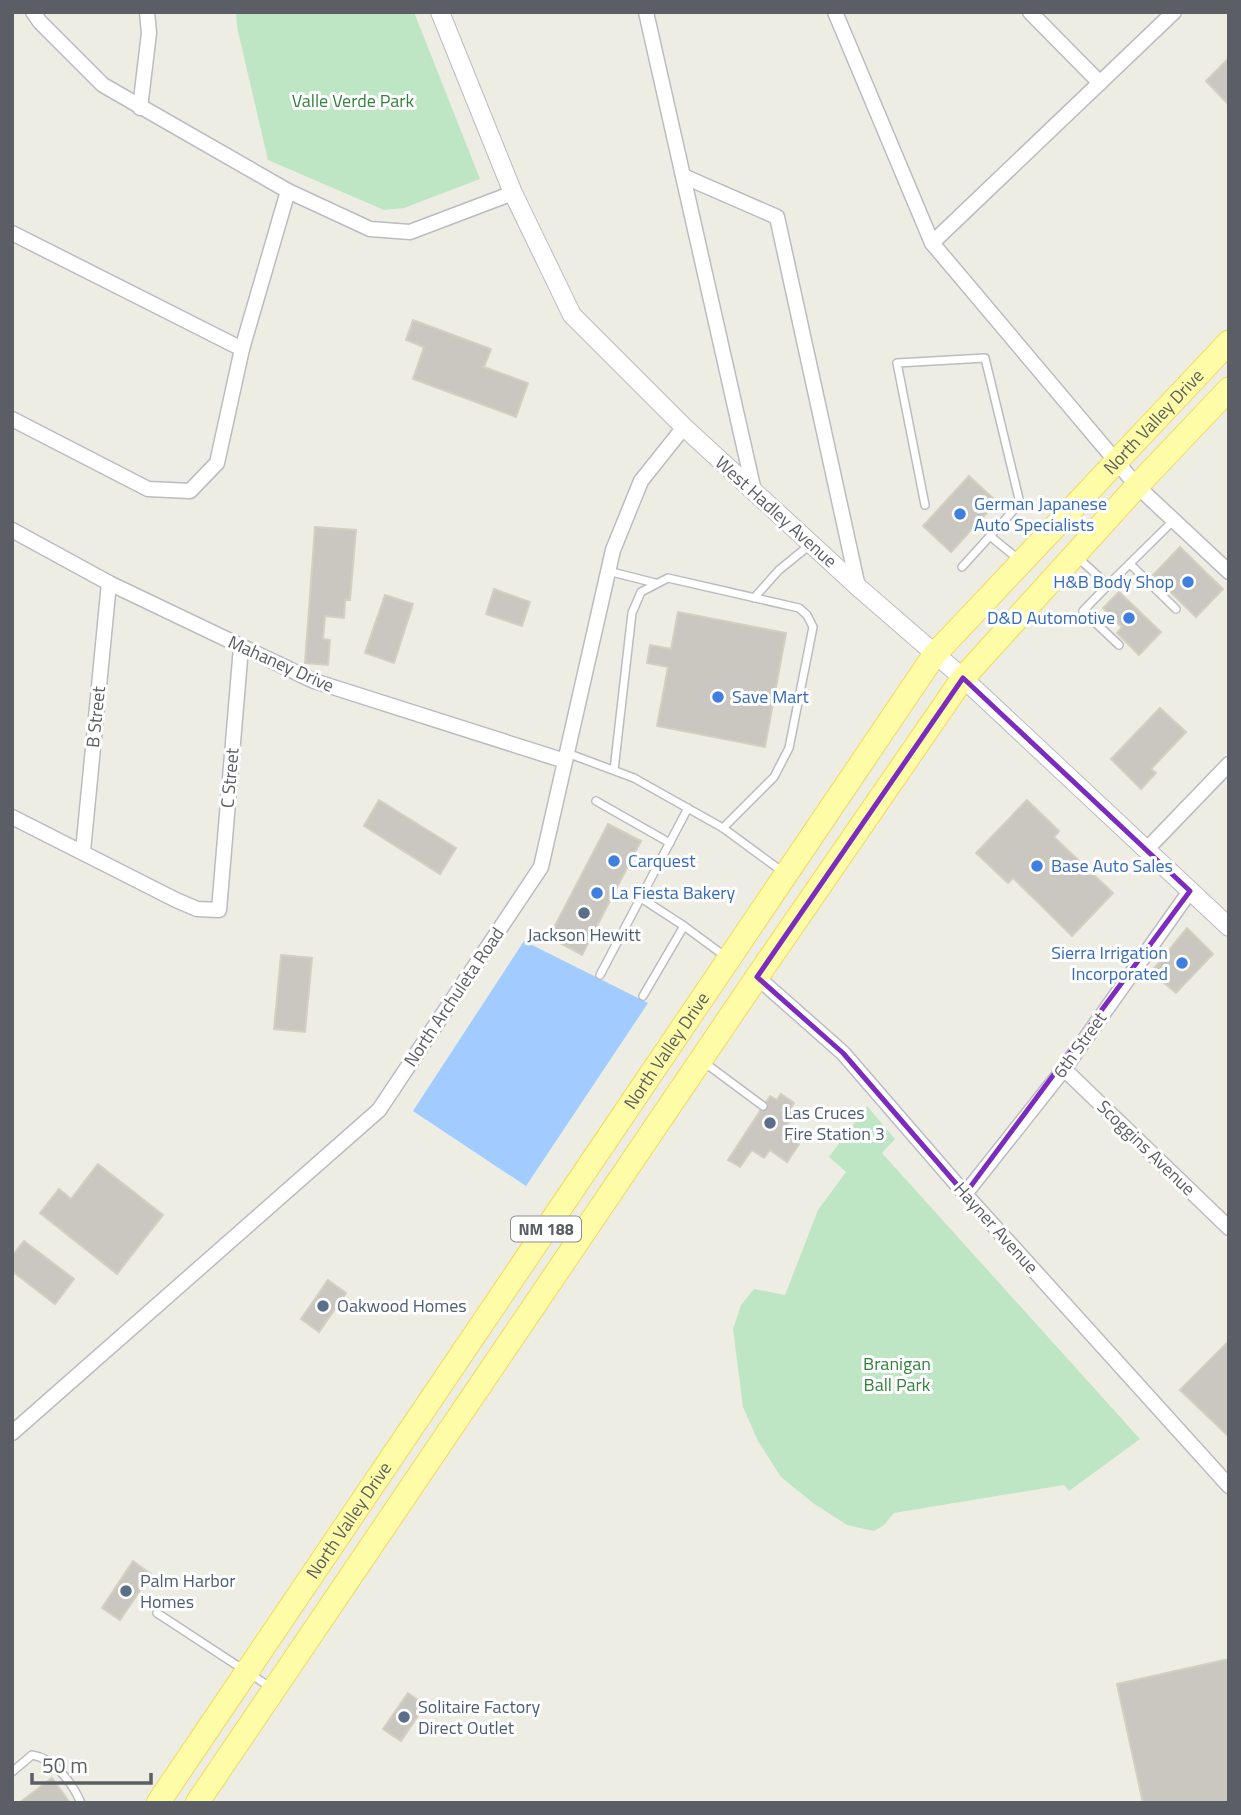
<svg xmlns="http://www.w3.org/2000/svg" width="1241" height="1815" font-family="'Titillium Web',sans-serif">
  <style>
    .green { fill: #bfe6c4 }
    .water { fill: #a2cbff }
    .building { fill: #c9c7c0; stroke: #d3d0c1; stroke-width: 2 }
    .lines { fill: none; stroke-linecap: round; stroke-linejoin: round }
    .service-casing { stroke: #bbbcc2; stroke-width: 10 }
    .minor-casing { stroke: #bbbcc2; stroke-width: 17 }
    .tertiary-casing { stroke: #bbbcc2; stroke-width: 20 }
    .primary-casing { stroke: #f3da57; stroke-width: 25 }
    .service { stroke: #fff; stroke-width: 7 }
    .minor { stroke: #fff; stroke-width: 14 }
    .tertiary { stroke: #fff; stroke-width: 18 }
    .primary { stroke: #fffca7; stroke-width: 23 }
    .marked { fill: none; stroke: #7b2cbf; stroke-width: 5; stroke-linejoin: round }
    .shop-dot { fill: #3f7fe0; stroke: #fff; stroke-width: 2.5 }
    .service-dot { fill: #5c6f8a; stroke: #fff; stroke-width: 2.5 }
    .labels { text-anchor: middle; stroke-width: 6; stroke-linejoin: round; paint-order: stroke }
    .shield { fill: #fff; stroke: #8c8e92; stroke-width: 2 }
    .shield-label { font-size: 16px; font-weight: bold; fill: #5b5e64 }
    .park-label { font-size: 18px; fill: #338340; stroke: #fff }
    .street-label { font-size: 18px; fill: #5b5e64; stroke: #fff }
    .shop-label { font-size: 18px; fill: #366cbe; stroke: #fff; text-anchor: start }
    .service-label { font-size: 18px; fill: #4e5e75; stroke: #fff; text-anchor: start }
  </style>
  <rect width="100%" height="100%" fill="#eeede3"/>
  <g class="green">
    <path d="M236 12H414L480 179 404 208 384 210 268 160 237 27Z"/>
    <path d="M867 1106 895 1139 882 1153 1140 1439 1069 1491 1064 1485 894 1513 884 1525 874 1531 847 1525 813 1503 781 1477 758 1441 743 1407 733 1329 741 1305 754 1289 785 1295 818 1210 846 1172 829 1157Z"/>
  </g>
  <path class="water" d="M524 941 648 1003 526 1186 413 1111Z"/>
  <g class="building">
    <path d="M1229 58V105L1206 81Z"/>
    <path d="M413 320 491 349 484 367 528 383 516 417 413 379 424 347 406 340Z"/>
    <path d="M969 476 997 502 951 552 923 526Z"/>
    <path d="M315 527 356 530 350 600H345L344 618 325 616 323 639 330 640 328 665 305 663Z"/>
    <path d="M1180 547 1223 589 1196 617 1153 575Z"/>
    <path d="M494 589 530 602 522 626 486 614Z"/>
    <path d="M1119 592 1161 632 1139 655 1117 633 1122 627 1103 608Z"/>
    <path d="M385 595 413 604 394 663 365 653Z"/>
    <path d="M678 612 786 633 765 747 657 726 668 667 647 663 650 645 671 649Z"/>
    <path d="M1160 708 1186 732 1151 769 1156 773 1141 789 1111 759Z"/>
    <path d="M379 800 456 848 440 874 364 826Z"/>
    <path d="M1027 800 1059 831 1054 837 1113 893 1072 936 1013 878 1008 883 976 853Z"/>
    <path d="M608 824 641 841 582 955 549 937Z"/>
    <path d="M1187 928 1213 954 1176 993 1151 972Z"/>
    <path d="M281 955 312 958 305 1032 274 1029Z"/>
    <path d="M781 1094 794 1103 790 1110 795 1113 782 1133 799 1144 787 1162 770 1150 764 1158 752 1150 740 1167 728 1160 770 1096 777 1100Z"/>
    <path d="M98 1164 163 1215 117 1274 40 1213 59 1189 71 1199Z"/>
    <path d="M24 1241 74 1279 55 1304 12 1271V1256Z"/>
    <path d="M328 1280 346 1293 319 1332 301 1319Z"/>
    <path d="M1229 1341V1437L1180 1390Z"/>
    <path d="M133 1561 151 1574 120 1620 102 1608Z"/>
    <path d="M1229 1659V1803H1143L1117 1684Z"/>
    <path d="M408 1693 425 1705 401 1741 383 1729Z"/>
    <path d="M52 1778 70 1803H19Z"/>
  </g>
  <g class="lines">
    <g class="service-casing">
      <g id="service">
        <path d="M925 505 897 363 985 358 1020 503 962 567"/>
        <path d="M990 536 1018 559"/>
        <path d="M1076 556 1108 585 1174 520"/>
        <path d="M1130 564 1176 609"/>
        <path d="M608 571 655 583"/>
        <path d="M1108 585 1083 611 1119 645"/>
        <path d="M754 598 779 570 811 544"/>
        <path d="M567 753 634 778 723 828 783 872"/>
        <path d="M614 770 632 613 641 592 668 578 799 608 807 615 813 627 789 748 774 777 723 828"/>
        <path d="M596 801 670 843"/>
        <path d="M641 898 684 926 643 996"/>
        <path d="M684 926 726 957"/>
        <path d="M600 975 688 808"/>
        <path d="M705 1063 763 1106"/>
        <path d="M157 1613 270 1687"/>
        <path d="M12 1772 32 1755C54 1758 73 1784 81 1803"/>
      </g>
    </g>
    <g class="minor-casing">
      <g id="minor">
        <path d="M646 12 754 491"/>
        <path d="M835 12 932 243 1137 486 1229 572"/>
        <path d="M1030 12 1100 83"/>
        <path d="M140 108 149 33 147 12"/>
        <path d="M683 176 777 217 858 587"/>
        <path d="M288 191 370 229 410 232 513 193"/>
        <path d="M12 233 242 349"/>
        <path d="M932 243 1174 12"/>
        <path d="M12 419 148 489 190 491 217 463 242 349 288 191 103 85 40 22 33 12"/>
        <path d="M12 530 109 583 314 681 565 761"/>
        <path d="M12 817 176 900 197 909 219 910 241 647"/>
        <path d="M1146 850 1229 764"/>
        <path d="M83 851 109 583"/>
        <path d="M757 977 843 1053 965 1194 1229 1486"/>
        <path d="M1064 1069 1229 1228"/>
        <path d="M965 1194 1064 1069 1190 891"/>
        <path d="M12 1433 379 1110 541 867 613 550 641 481 684 427"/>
      </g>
    </g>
    <g class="tertiary-casing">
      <path id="tertiary" d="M440 12 513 193 572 315 684 427 858 587 963 678 1229 927"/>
    </g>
    <g class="primary-casing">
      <g id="primary">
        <path id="s1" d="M158 1803 935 654 1229 342"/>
        <path d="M197 1803 757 977 963 678 1137 486 1229 389"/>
      </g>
    </g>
    <use href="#service" class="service"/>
    <use href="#minor" class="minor"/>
    <use href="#tertiary" class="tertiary"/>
    <use href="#primary" class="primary"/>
  </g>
  <path class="marked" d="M963 678 1190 891 965 1194 843 1053 757 977Z"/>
  <g class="shop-dot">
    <circle cx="960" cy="514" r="7"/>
    <circle cx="1188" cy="582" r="7"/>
    <circle cx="1129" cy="618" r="7"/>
    <circle cx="718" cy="697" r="7"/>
    <circle cx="614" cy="861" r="7"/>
    <circle cx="1037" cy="866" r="7"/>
    <circle cx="597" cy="893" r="7"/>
    <circle cx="1182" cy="963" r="7"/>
  </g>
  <g class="service-dot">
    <circle cx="584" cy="913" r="7"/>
    <circle cx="770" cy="1123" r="7"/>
    <circle cx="323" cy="1306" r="7"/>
    <circle cx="126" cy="1591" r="7"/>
    <circle cx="404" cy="1717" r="7"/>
  </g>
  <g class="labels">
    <rect class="shield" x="511" y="1216.5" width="70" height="25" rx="5"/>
    <g class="shield-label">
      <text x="546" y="1235">NM 188</text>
    </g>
    <g class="park-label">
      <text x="353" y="107">Valle Verde Park</text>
      <text x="897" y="1370">Branigan<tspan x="897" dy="21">Ball Park</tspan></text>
    </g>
    <g class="street-label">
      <text dy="6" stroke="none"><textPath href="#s1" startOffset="1706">North Valley Drive</textPath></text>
      <text transform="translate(776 512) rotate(42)" y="6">West Hadley Avenue</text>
      <text transform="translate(281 664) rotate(24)" y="6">Mahaney Drive</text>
      <text transform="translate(96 717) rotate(-84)" y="6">B Street</text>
      <text transform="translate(230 778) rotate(-85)" y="6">C Street</text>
      <text transform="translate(454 997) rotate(-56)" y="6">North Archuleta Road</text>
      <text transform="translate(1080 1045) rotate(-54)" y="6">6th Street</text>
      <text dy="6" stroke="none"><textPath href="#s1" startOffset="908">North Valley Drive</textPath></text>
      <text transform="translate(1146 1148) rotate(44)" y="6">Scoggins Avenue</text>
      <text transform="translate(996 1228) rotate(48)" y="6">Hayner Avenue</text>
      <text dy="6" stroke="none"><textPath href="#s1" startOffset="341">North Valley Drive</textPath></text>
    </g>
    <g class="shop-label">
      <text x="974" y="510">German Japanese<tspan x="974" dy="21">Auto Specialists</tspan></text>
      <text x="1174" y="588" text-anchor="end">H&amp;B Body Shop</text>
      <text x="1115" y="624" text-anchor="end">D&amp;D Automotive</text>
      <text x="732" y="703">Save Mart</text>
      <text x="628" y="867">Carquest</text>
      <text x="1051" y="872">Base Auto Sales</text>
      <text x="611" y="899">La Fiesta Bakery</text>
      <text x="1168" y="959" text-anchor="end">Sierra Irrigation<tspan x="1168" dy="21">Incorporated</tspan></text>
    </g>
    <g class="service-label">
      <text x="584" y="941" text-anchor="middle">Jackson Hewitt</text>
      <text x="784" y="1119">Las Cruces<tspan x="784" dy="21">Fire Station 3</tspan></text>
      <text x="337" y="1312">Oakwood Homes</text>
      <text x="140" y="1587">Palm Harbor<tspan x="140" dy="21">Homes</tspan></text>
      <text x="418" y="1713">Solitaire Factory<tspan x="418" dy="21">Direct Outlet</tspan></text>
    </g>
  </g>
  <rect width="1241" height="1815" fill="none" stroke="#5b5e64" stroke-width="28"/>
  <path d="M32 1773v10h119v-10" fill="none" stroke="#5b5e64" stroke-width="3.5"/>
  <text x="42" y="1773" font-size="21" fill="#5b5e64" stroke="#ffffff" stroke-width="5" paint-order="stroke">50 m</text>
</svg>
